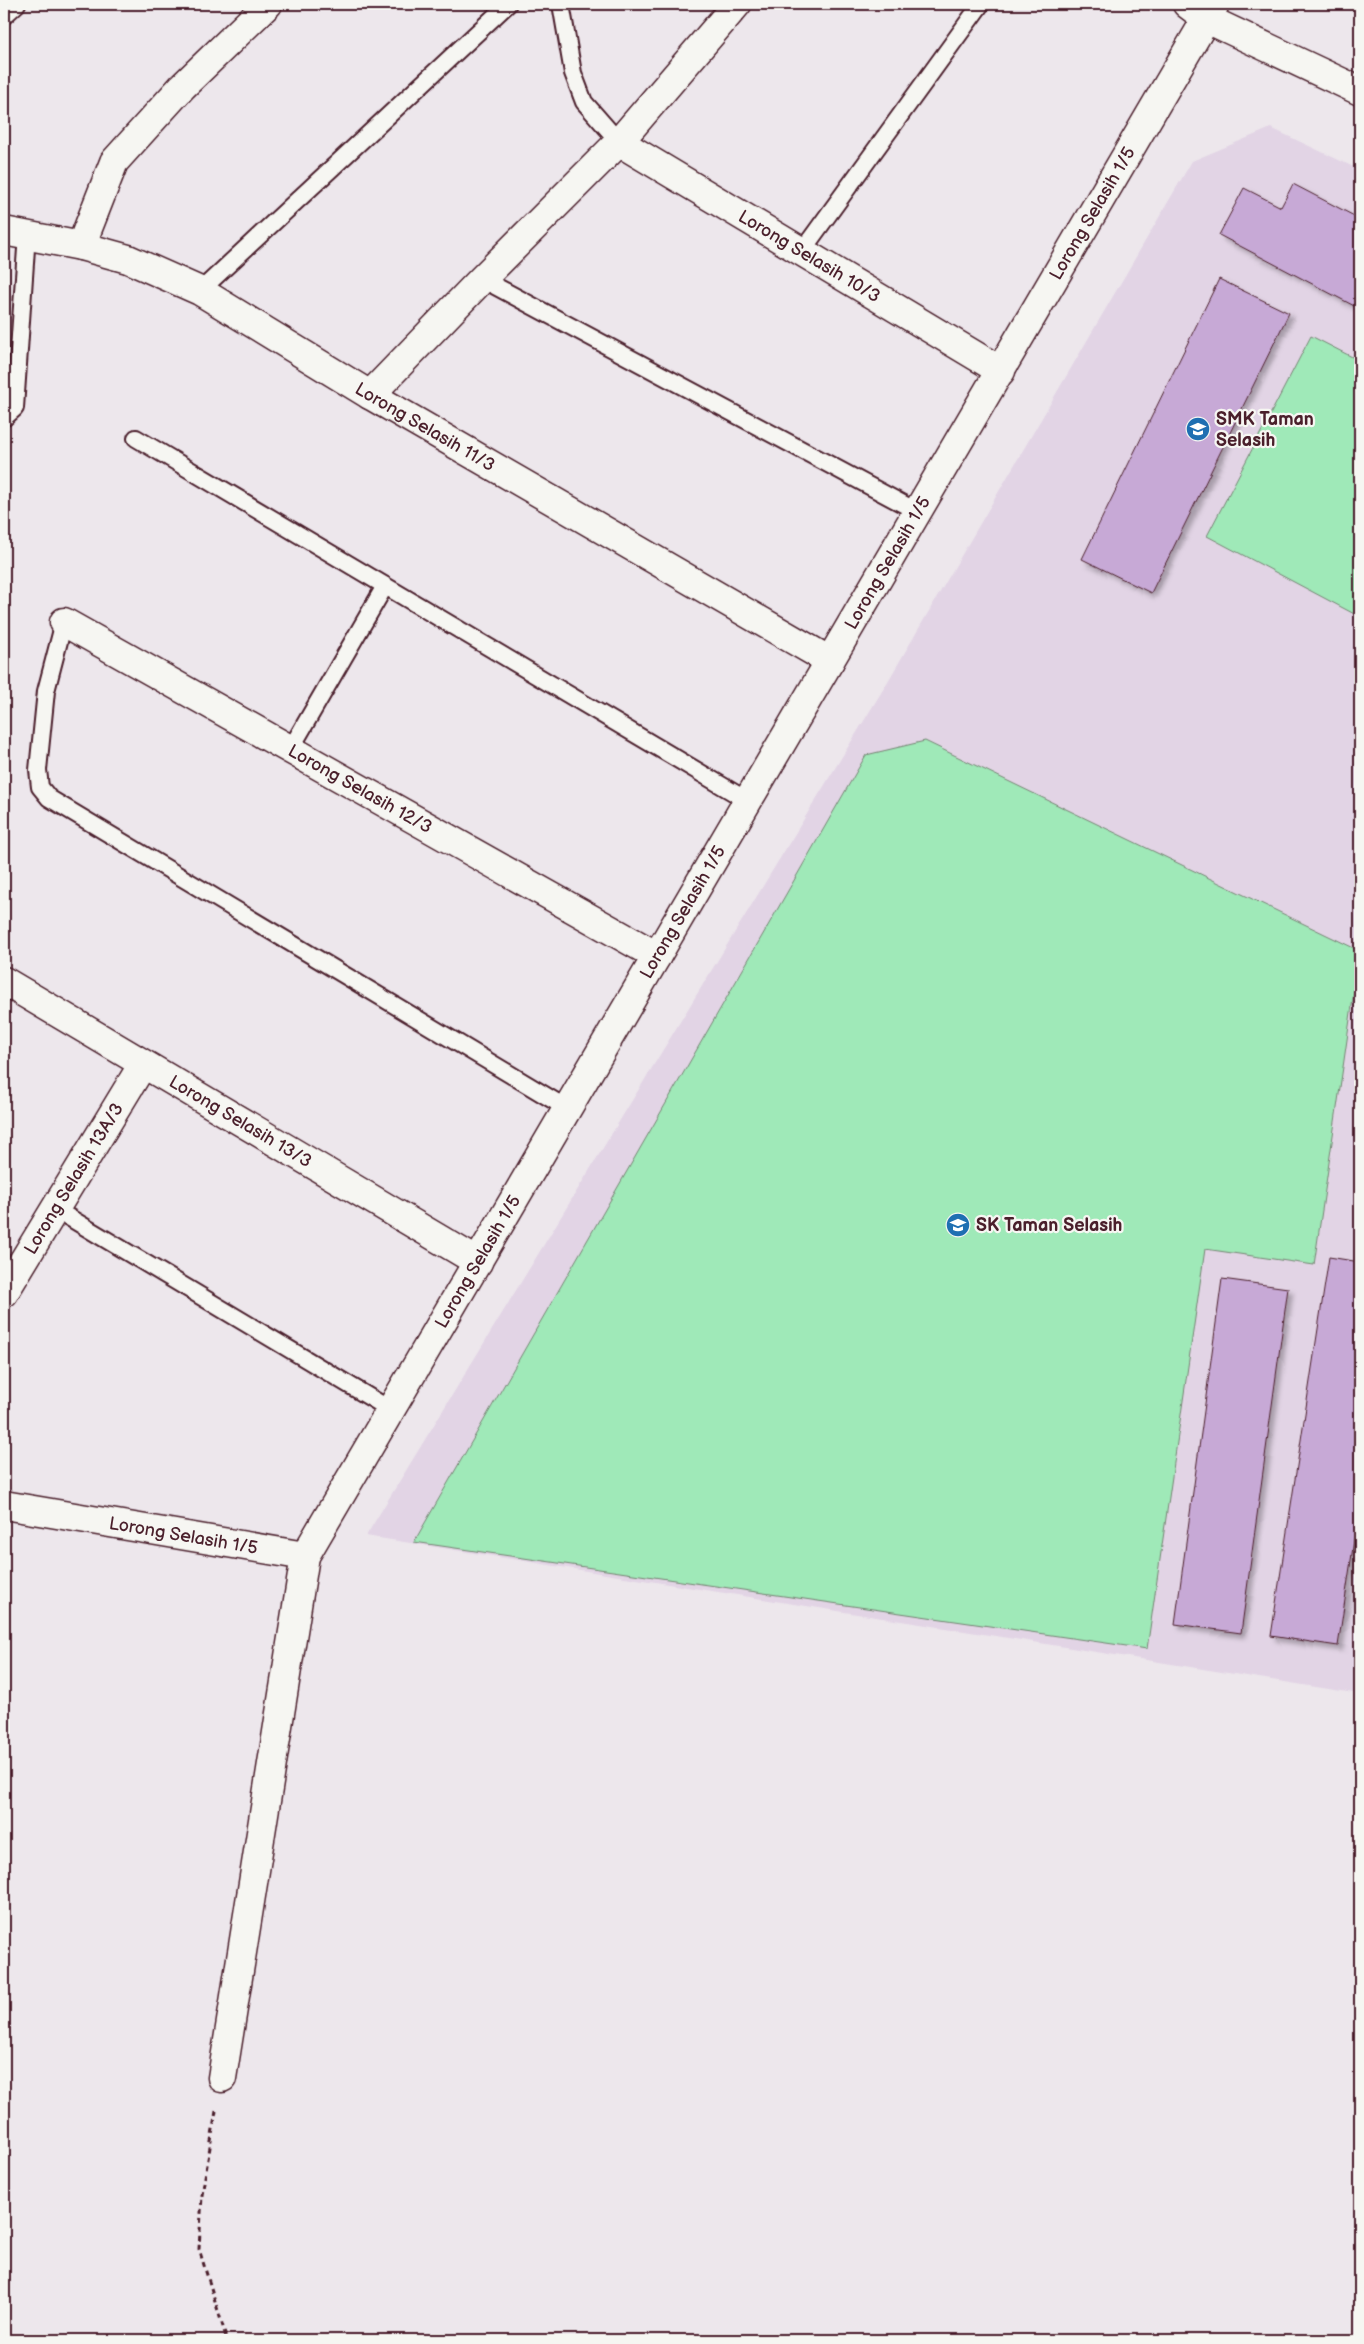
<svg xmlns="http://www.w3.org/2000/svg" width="1364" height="2344" font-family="'Balsamiq Sans',sans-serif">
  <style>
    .built { fill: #e2d4e5 }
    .green { fill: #9fe9b8; stroke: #748472 }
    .building { fill: #c7a9d6; stroke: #4a1f2b; filter: url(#shadow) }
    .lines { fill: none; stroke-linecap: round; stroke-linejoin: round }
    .lane-casing { stroke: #4a1f2b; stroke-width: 20 }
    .street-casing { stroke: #4a1f2b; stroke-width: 31 }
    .secondary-casing { stroke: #4a1f2b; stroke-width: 31 }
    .path { stroke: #4a1f2b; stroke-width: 3; stroke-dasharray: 5 4; stroke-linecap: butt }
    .lane { stroke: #f6f6f2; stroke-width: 16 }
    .street { stroke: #f6f6f2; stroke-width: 28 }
    .secondary { stroke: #f6f6f2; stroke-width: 28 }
    .labels { text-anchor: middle; stroke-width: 4.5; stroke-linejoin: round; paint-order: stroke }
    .street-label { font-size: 18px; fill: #4a1f2b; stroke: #f6f6f2 }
    .poi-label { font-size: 18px; font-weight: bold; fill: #4a1f2b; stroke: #f6f6f2; text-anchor: start }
  </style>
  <defs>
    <filter id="shadow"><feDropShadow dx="4.5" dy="4.5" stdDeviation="2.5" flood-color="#0004"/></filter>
  </defs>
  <rect width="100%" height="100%" fill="#ede7ec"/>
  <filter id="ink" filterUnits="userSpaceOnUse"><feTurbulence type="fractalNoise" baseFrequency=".02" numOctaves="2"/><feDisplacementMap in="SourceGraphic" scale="10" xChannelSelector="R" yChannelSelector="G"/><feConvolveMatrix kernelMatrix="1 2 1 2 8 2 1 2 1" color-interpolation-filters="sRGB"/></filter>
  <g filter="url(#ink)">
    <path class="built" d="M1271 128 1360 170V1694L366 1536 884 688 1192 161Z"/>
    <g class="green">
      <path d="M1311 336 1360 361V617L1207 536Z"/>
      <path d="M925 741 1360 951 1314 1265 1205 1249 1147 1649 414 1542 866 755Z"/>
    </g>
    <g class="building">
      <path d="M1293 184 1360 219V309L1219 235 1244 188 1281 207Z"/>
      <path d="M1219 279 1289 313 1151 593 1082 559Z"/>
      <path d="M1329 1257 1360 1262V1501L1338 1646 1271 1636Z"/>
      <path d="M1222 1279 1288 1288 1241 1633 1175 1624Z"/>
    </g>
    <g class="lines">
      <g class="lane-casing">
        <g id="lane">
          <path d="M561 4 573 73 584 102 619 142"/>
          <path d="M4 16 17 4"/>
          <path d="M802 251 981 4"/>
          <path d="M482 279 918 512"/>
          <path d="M200 291 508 4"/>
          <path d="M4 418 15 408 27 234"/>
          <path d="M136 438 748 801"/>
          <path d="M64 622 46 691 38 770 40 787 49 798 568 1109"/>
          <path d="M290 750 385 586"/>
          <path d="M55 1209 391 1410"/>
        </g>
      </g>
      <g class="street-casing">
        <g id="street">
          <path d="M1187 4 1207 19 1360 91"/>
          <path id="s1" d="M619 142 1001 371"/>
          <path id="s2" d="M4 231 81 246 128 259 200 291 370 395 830 661"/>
          <path d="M81 246 114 162 182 87 268 4"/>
          <path d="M370 395 482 279 619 142 737 4"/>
          <path id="s3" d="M64 622 657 956"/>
          <path id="s4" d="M4 981 478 1262"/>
          <path id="s5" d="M4 1293 143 1064"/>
          <path id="s6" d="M4 1505 305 1556"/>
        </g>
      </g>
      <g class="secondary-casing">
        <g id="secondary">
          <path id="s7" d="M222 2078 305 1556 1215 4"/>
        </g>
      </g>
      <path class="path" d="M216 2111 202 2195 199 2249 227 2340"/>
      <use href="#lane" class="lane"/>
      <use href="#street" class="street"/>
      <use href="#secondary" class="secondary"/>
    </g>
  </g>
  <defs>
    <g id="school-disc" transform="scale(1.25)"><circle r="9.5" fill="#1f6fb2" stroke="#f6f6f2"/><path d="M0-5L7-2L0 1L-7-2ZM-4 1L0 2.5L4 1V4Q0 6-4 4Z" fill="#fff"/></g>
  </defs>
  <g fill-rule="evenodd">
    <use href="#school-disc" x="1198" y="429"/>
    <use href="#school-disc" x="958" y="1225"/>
  </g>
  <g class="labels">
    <g class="street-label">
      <text dy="6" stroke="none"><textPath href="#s7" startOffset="2085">Lorong Selasih 1/5</textPath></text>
      <text dy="6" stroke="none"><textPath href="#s1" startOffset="222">Lorong Selasih 10/3</textPath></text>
      <text dy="6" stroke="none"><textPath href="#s2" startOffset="469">Lorong Selasih 11/3</textPath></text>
      <text dy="6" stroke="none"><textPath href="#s7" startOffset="1680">Lorong Selasih 1/5</textPath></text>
      <text dy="6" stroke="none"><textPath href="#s3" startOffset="340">Lorong Selasih 12/3</textPath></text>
      <text dy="6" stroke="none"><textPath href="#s7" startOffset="1275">Lorong Selasih 1/5</textPath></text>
      <text dy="6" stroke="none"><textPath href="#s4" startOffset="275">Lorong Selasih 13/3</textPath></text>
      <text dy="6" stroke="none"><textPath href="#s5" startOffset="134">Lorong Selasih 13A/3</textPath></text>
      <text dy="6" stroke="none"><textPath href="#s7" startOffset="870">Lorong Selasih 1/5</textPath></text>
      <text dy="6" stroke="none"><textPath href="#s6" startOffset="182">Lorong Selasih 1/5</textPath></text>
    </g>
    <g class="poi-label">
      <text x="1216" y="425">SMK Taman<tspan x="1216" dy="21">Selasih</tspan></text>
      <text x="976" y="1231">SK Taman Selasih</text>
    </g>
  </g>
  <rect width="1364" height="2344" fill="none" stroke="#f6f6f2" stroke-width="20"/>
  <rect x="10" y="10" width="1344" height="2324" fill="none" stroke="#4a1f2b" stroke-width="2" filter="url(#ink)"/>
</svg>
